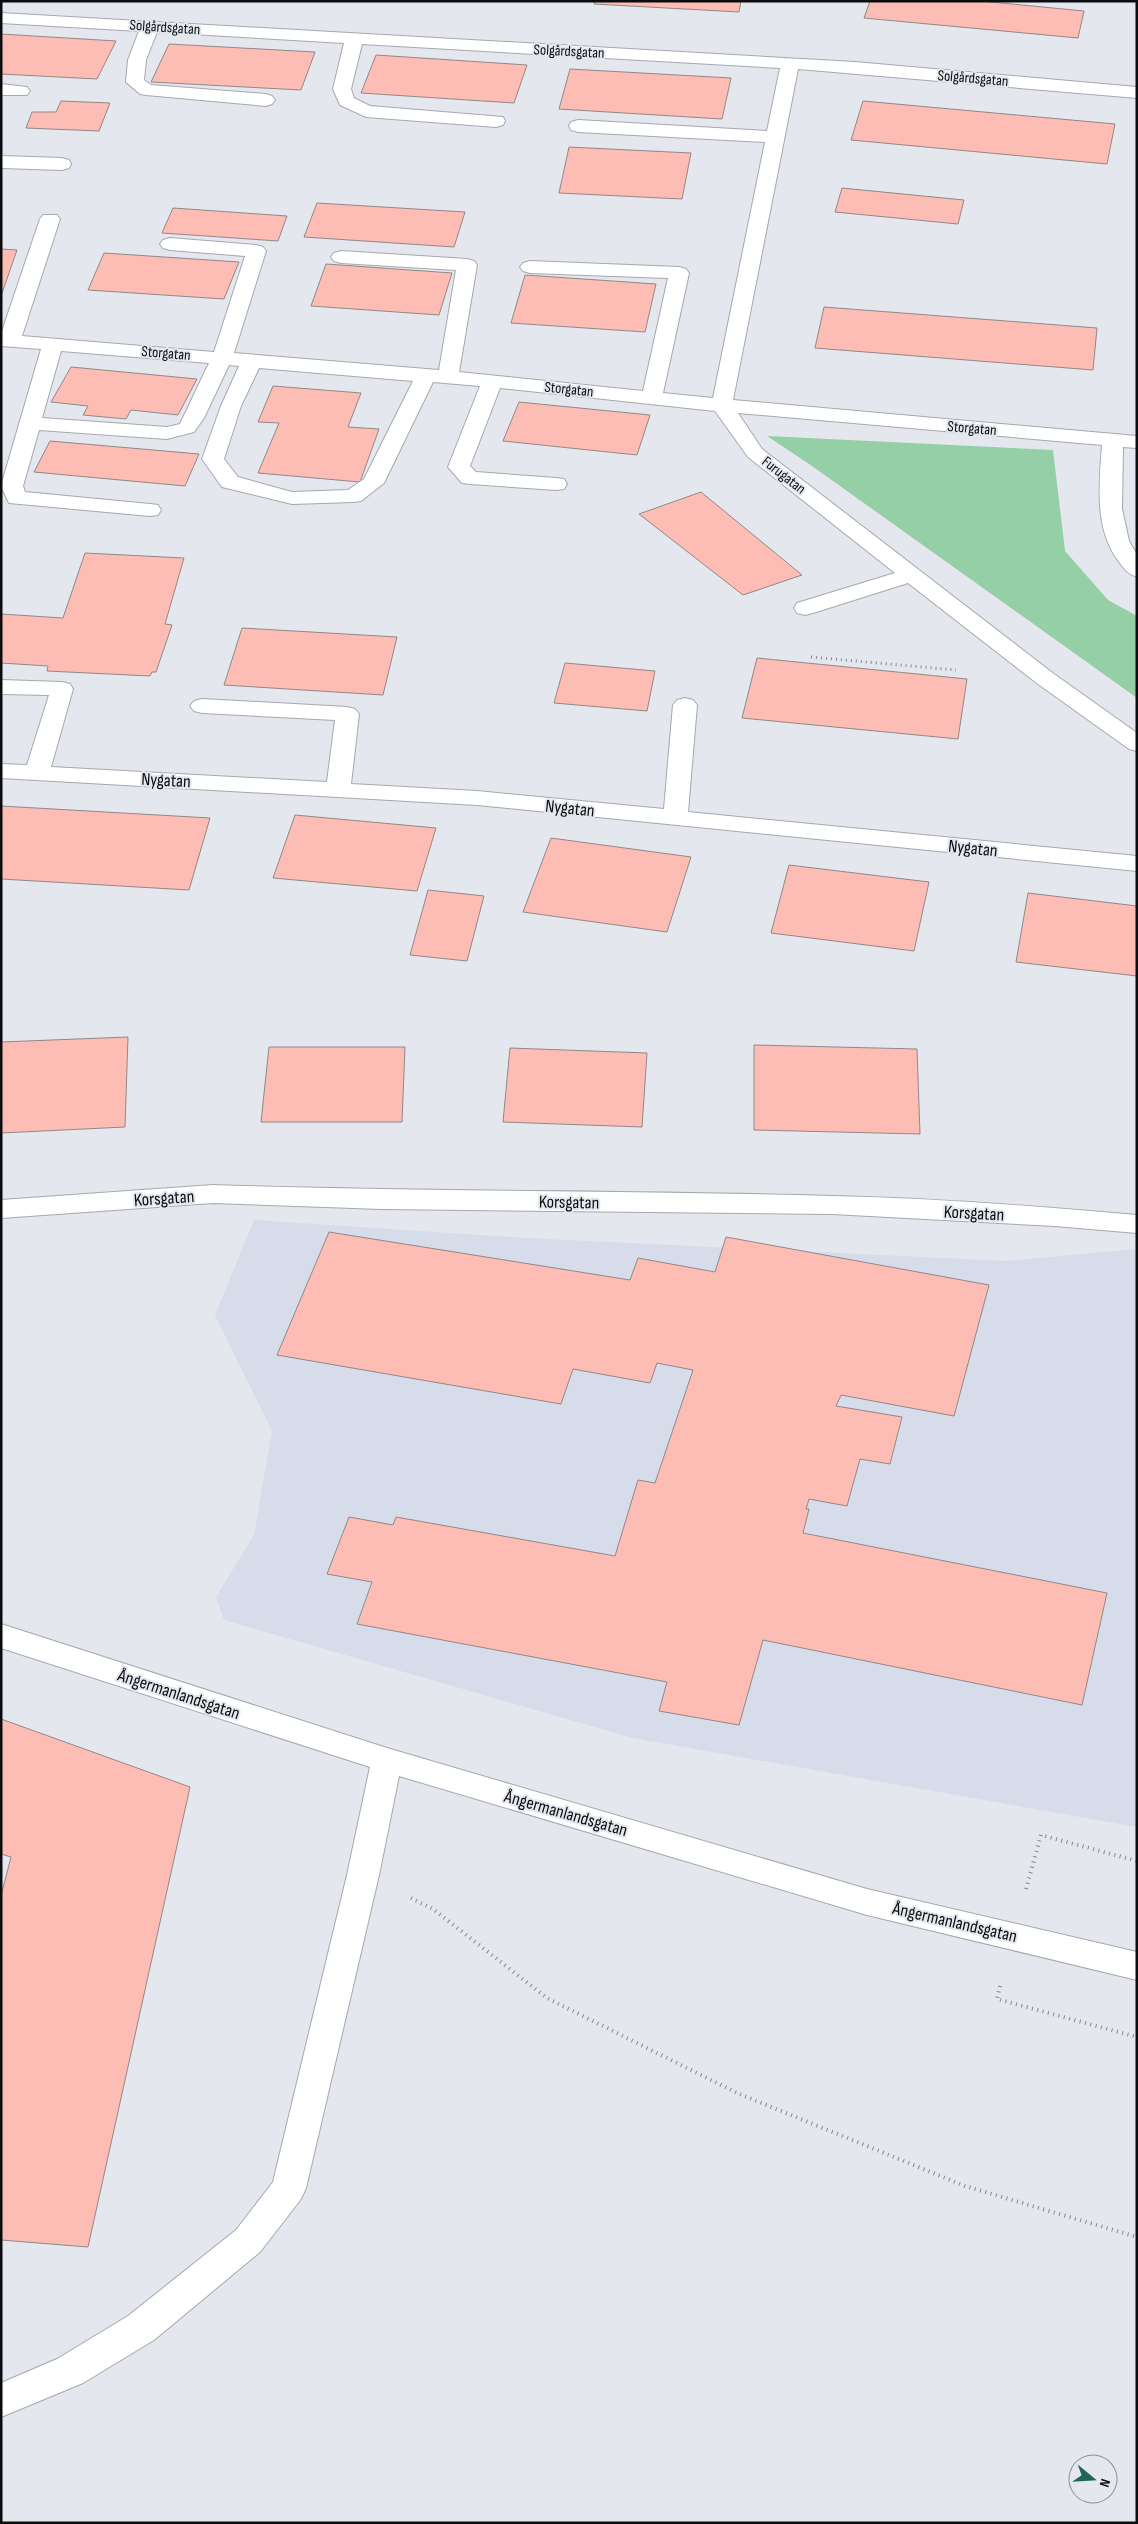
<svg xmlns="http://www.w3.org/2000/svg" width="1138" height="2524" font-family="'Sofia Sans Condensed',sans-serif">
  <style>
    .built { fill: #d6dce9 }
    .green { fill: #95cfa6 }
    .building { fill: #febdb4; stroke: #908887 }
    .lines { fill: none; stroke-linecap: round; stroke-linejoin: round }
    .minor-casing { stroke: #a5a8ae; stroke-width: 2 }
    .path-far1 { stroke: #86888d; stroke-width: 3; stroke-dasharray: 1 4; stroke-linecap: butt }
    .path { stroke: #86888d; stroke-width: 4; stroke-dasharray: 1 4.5; stroke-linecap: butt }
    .minor { fill: #fff; fill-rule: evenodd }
    .labels { text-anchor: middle; stroke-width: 4; stroke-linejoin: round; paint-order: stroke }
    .far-street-label { font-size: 15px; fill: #0b0c0e; stroke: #e4e7ee }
    .street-label { font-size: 18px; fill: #0b0c0e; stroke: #e4e7ee }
  </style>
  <rect width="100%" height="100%" fill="#e4e7ee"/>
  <path class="built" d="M254 1220 527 1238 1006 1261 1137 1249V1827L633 1738 224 1620 216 1597 254 1535 272 1431 215 1315Z"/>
  <path class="green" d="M767 436 1053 450 1065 551 1108 600 1137 616V698L812 466Z"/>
  <g class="building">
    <path d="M595 1H741L739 12 594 4Z"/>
    <path d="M870 1H981L1084 11 1078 38 864 18Z"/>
    <path d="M1 34 116 41 97 79 1 74Z"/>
    <path d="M169 44 315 52 301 90 151 82Z"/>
    <path d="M376 55 527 65 514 103 361 93Z"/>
    <path d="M570 69 731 78 722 119 559 109Z"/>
    <path d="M61 101 110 103 99 131 26 128 32 112H56Z"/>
    <path d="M863 101 1115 124 1107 164 851 140Z"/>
    <path d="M569 147 691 153 682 199 559 193Z"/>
    <path d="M842 188 964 200 958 224 835 212Z"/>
    <path d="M317 203 465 212 454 247 304 237Z"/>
    <path d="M173 208 287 216 278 241 162 233Z"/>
    <path d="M1 249 17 250 1 296Z"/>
    <path d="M104 253 239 262 224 299 88 290Z"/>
    <path d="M326 264 452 273 439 315 311 306Z"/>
    <path d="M525 275 656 284 645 332 511 323Z"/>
    <path d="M824 307 1097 328 1093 370 815 348Z"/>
    <path d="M71 367 197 379 178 415 131 410 126 419 83 415 88 406 51 402Z"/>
    <path d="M273 386 361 393 348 427 379 429 360 482 258 473 279 423 258 422Z"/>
    <path d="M519 402 650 415 637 455 503 441Z"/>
    <path d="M50 441 199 454 185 486 34 472Z"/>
    <path d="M701 492 802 575 743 595 639 514Z"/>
    <path d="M85 553 184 558 165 624 172 625 156 672H152L150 676 47 671 48 666 1 663V614L63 618Z"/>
    <path d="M242 628 397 637 383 695 224 685Z"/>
    <path d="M757 658 967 679 958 739 742 718Z"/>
    <path d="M565 663 655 671 647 711 554 703Z"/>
    <path d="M1 806 210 818 189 890 1 879Z"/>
    <path d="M295 815 436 828 417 891 273 878Z"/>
    <path d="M551 838 691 857 667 932 523 912Z"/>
    <path d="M789 865 929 882 914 951 771 933Z"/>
    <path d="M428 890 484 896 467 961 410 955Z"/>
    <path d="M1028 893 1137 906V976L1016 962Z"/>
    <path d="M128 1037 125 1127 1 1133V1042Z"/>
    <path d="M754 1045 917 1049 920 1134 754 1130Z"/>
    <path d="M269 1047H405L402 1122H261Z"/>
    <path d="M510 1048 647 1053 642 1127 503 1122Z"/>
    <path d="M329 1232 630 1280 638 1258 715 1272 726 1237 989 1285 954 1416 841 1395 836 1406 902 1417 890 1464 860 1459 847 1506 809 1499 806 1509H809L803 1533 1107 1593 1082 1705 763 1640 739 1725 659 1711 667 1682 357 1624 372 1582 327 1574 349 1517 393 1525 396 1517 615 1556 638 1480 655 1483 693 1370 657 1363 650 1383 573 1369 561 1404 277 1355Z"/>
    <path d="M1 1719 190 1787 88 2247 1 2240V1896L11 1857 1 1854Z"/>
  </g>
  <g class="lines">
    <g class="minor-casing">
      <g id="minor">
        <path d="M1 13 855 62 1137 87V98L798 69 733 400 1137 436V448L1123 447 1122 509 1129 541 1137 555V577C1128 574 1125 570 1119 562 1094 529 1099 485 1102 445L738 413 762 449 1054 674 1137 733V751L1129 749 1038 684 908 583 813 613 805 615 797 613 794 608 797 603 895 573 748 457 715 411 500 388 470 466 476 472 556 478 564 479 567 484 564 489 556 490 470 484 462 483 448 467 480 386 433 382 384 483 361 501 353 502 292 504 222 487 202 459 221 406 239 366 229 365 204 418 194 432 167 439 39 430 23 486 25 492 150 504 158 505 161 510 158 515 150 516 9 503 1 486 41 349 1 346V334L40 219 43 215H57L60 219 22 336 214 352 245 256 170 250 163 248 160 244 163 240 170 238 256 245 263 247 266 251 234 353 439 370 456 270 341 263 334 261 331 257 334 253 341 251 467 259 474 261 477 265 459 372 643 391 668 278 530 273 523 271 520 267 523 263 530 261 679 267 686 269 689 273 663 393 713 398 765 142 578 132 571 130 569 126 571 122 578 120 767 131 780 68 362 44 351 89 354 98 370 106 503 117 505 121 503 125 496 127 366 117 340 105 333 89 344 43 157 32 146 60 144 80 151 85 266 94 272 96 275 100 272 104 266 106 146 95 140 94 126 82 128 60 139 31 1 23ZM61 351 209 363 180 424 167 427 42 418ZM259 368 413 381 364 479 348 490 292 492 238 477 224 459 241 406Z"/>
        <path d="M1 84 27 87 30 91 27 95H1Z"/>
        <path d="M1 156 62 158 69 160 71 164 69 168 62 170 1 168Z"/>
        <path d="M1 680 62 682 70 684 73 689 51 767 327 782 335 720 202 713 194 711 190 706 194 701 202 699 347 707 355 709 359 714 351 784 477 791 664 809 673 705 677 700 685 698 693 700 697 705 688 812 1137 856V871L477 805 1 778V764L27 765 49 695 1 694Z"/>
        <path d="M213 1185C419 1192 625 1190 831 1196 933 1198 1035 1206 1137 1215V1233L1055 1226 832 1214 381 1209 213 1203 1 1218V1200Z"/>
        <path d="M1 1624 387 1748 867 1889 1137 1952V1980L867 1915 399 1776 379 1875 306 2188 301 2199 260 2252 154 2340 83 2383 1 2417V2383L57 2359 128 2316 236 2230 273 2182 347 1875 370 1767 1 1648Z"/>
      </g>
    </g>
    <path class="path-far1" d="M811 657 956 670"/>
    <g class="path">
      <path d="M1026 1889 1041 1835 1137 1861"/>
      <path d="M411 1898 433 1909 547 1998 737 2093 965 2186 1137 2237"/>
      <path d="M1000 1986 997 1999 1137 2037"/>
    </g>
    <use href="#minor" class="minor"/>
  </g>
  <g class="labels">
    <g class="far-street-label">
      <text transform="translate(165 27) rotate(4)" y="5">Solgårdsgatan</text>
      <text transform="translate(569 51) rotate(3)" y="5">Solgårdsgatan</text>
      <text transform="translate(973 78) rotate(5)" y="5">Solgårdsgatan</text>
      <text transform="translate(166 353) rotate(5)" y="5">Storgatan</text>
      <text transform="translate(569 389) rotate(6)" y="5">Storgatan</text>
      <text transform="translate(972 428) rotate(5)" y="5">Storgatan</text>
      <text transform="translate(784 475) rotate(38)" y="5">Furugatan</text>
    </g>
    <g class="street-label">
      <text transform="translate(166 780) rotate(3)" y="6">Nygatan</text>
      <text transform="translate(570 808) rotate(6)" y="6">Nygatan</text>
      <text transform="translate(973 848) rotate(6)" y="6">Nygatan</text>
      <text transform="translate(164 1198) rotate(-4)" y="6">Korsgatan</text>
      <text transform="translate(569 1202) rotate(1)" y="6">Korsgatan</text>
      <text transform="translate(974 1213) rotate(3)" y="6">Korsgatan</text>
      <text transform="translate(179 1694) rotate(18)" y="6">Ångermanlandsgatan</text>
      <text transform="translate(566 1813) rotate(16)" y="6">Ångermanlandsgatan</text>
      <text transform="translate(955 1922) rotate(13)" y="6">Ångermanlandsgatan</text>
    </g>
  </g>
  <rect width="1138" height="2524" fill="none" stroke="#0b0c0e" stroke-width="5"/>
  <g transform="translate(1093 2479) rotate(108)"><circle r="24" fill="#e4e7ee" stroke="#8d8f94"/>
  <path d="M0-4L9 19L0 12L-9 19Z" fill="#1e665c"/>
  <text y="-8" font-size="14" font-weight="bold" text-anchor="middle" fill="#0b0c0e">N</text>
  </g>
</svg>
